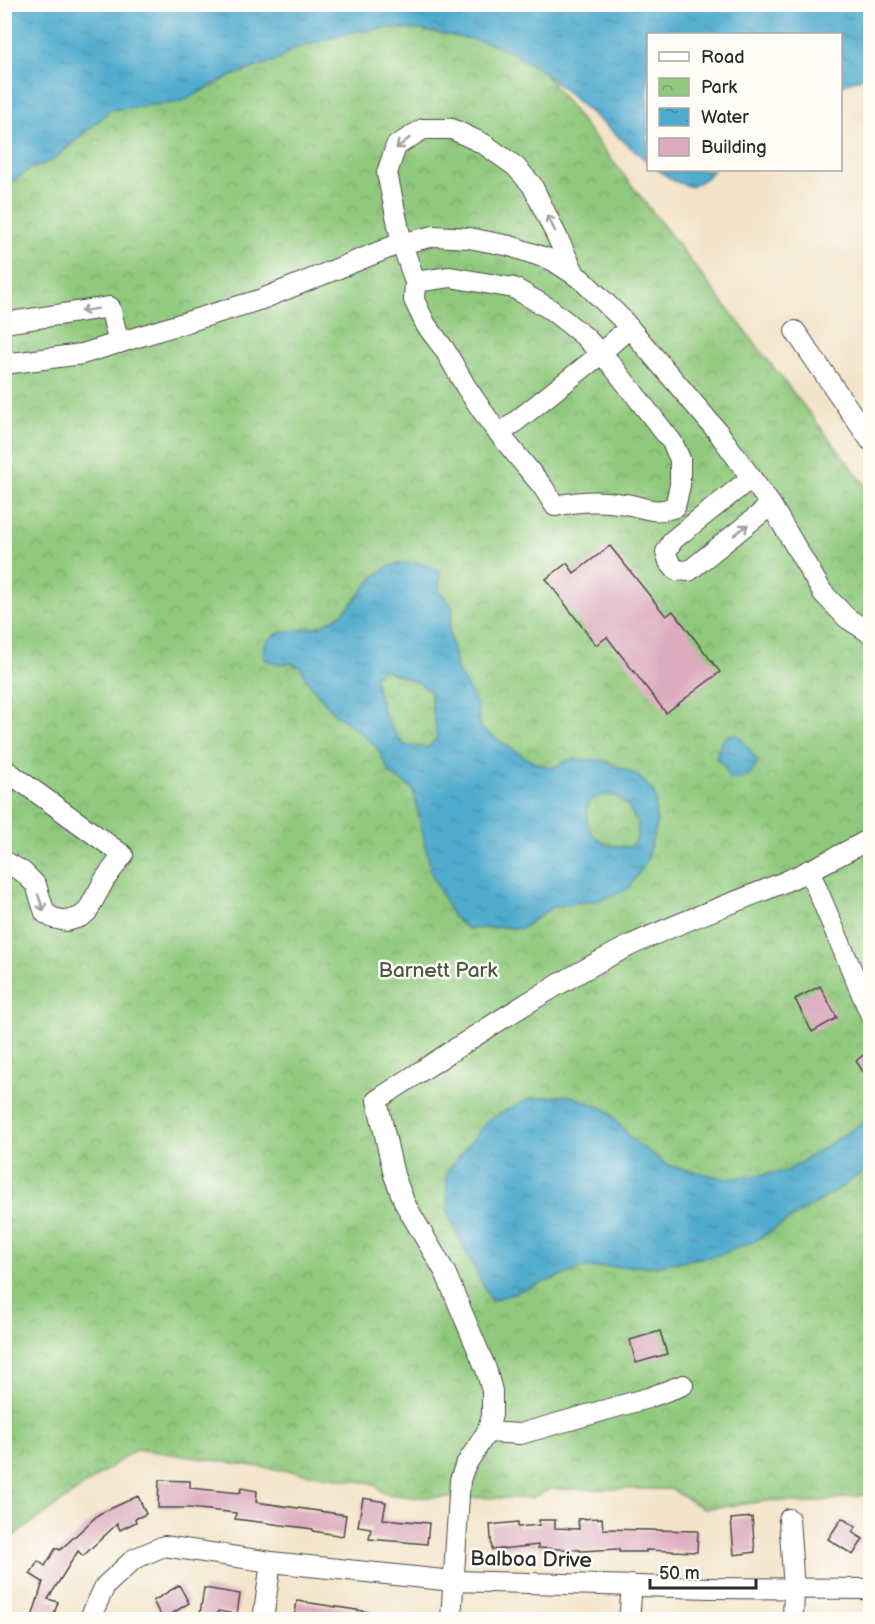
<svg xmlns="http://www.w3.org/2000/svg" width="875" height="1624" font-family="'Balsamiq Sans',sans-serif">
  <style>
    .park { fill: url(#park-crowns); stroke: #5e7a54; stroke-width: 1.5 }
    .water { fill: url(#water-ripples); stroke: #3d6b7c; stroke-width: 1.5; fill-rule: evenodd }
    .building { fill: #dcabbe }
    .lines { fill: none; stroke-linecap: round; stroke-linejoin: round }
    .minor-casing { stroke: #494743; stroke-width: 22 }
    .minor { stroke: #fff; stroke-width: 20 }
    .oneway { stroke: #a0a0a0 }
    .labels { text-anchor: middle; stroke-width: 5; stroke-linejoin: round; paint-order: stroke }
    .park-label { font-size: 21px; fill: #495a44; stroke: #fdfcf7 }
    .street-label { font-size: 21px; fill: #2b2b2b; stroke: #fdfcf7 }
  </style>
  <defs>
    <pattern id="park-crowns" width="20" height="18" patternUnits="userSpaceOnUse" patternTransform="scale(1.5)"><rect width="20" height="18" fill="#90c97d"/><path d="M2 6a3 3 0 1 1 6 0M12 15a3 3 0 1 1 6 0" fill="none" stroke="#76a367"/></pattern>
    <pattern id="water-ripples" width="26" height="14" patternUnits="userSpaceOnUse" patternTransform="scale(1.5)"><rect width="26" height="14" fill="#4fabcd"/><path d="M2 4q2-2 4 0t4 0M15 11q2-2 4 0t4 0" fill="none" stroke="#428ba7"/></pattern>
  </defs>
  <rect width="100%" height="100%" fill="#fdfcf7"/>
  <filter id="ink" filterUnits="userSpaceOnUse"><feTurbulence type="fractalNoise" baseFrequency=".0167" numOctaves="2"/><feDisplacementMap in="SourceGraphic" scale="12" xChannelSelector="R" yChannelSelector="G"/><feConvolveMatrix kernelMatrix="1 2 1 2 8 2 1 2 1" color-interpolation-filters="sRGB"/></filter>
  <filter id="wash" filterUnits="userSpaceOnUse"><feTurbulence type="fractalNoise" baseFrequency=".008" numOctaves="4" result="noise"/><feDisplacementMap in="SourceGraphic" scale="24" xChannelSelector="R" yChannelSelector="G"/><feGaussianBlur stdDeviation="1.35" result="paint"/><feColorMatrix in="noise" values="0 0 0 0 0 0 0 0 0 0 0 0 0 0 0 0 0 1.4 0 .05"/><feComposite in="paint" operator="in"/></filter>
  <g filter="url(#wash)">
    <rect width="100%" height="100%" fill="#f3e3c8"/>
    <path class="park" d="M5 5H491L870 491V1494L808 1503 773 1500 704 1509 671 1489H551L531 1498 413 1497 385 1494 372 1483 136 1449 12 1537 5 1566Z"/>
    <g class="water">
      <path d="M5 4 870 5V74L841 86 840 34H648V162L542 71 517 55 490 43 422 30 385 28 352 32 293 49 278 60 231 76 181 102 111 110 52 161 29 169 14 181 5 185Z"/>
      <path d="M658 170H714L705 179 691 187 674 181Z"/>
      <path d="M419 563 440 570 439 590 453 608 449 631 457 669 477 704 480 728 531 761 551 768 572 759 603 760 637 775 654 792 657 823 646 862 628 889 597 901 568 904 551 908 521 929 503 927 468 929 453 917 432 875 413 789 390 774 378 749 363 735 335 714 308 682 300 667 292 663 277 664 264 659 263 647C281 624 287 634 312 628 320 627 330 621 337 617 357 604 370 573 391 566 399 563 410 563 419 563ZM384 670 419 683 430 692 437 737 429 747 406 746C385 726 380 703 374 676ZM603 795 617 797 628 806 638 824 637 839 630 847C623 846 612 847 606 844 587 834 583 818 590 800Z"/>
      <path d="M735 733C746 741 749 750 757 760 756 774 742 782 729 779L724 765 716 758C720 745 721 738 735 733Z"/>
      <path d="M568 1095 606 1109 631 1138 667 1165 727 1179 787 1171 870 1118V1167L831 1194 753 1242 719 1255 653 1266 584 1268 491 1301 449 1217 446 1173 488 1120 528 1099Z"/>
    </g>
    <g id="blocks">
      <g class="building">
        <path d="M610 546 666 616 673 611 720 672 666 713 607 637 596 645 546 579 567 563 574 573Z"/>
        <path d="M820 986 837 1018 812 1032 795 999Z"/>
        <path d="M870 1050V1082L856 1061Z"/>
        <path d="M660 1331 667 1354 636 1363 630 1340Z"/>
        <path d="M159 1480 190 1481V1488L240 1493 241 1488 257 1491 256 1502 346 1515 343 1536 313 1531V1529L235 1519 236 1513 189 1508H158Z"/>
        <path d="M138 1496 146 1514 135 1519 136 1522 120 1530 117 1524 83 1556 78 1551 48 1599 58 1602 52 1620H31L43 1582 30 1574 38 1561 45 1566 56 1548 60 1550 99 1514Z"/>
        <path d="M363 1498 386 1502 383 1519 429 1523 427 1544 369 1539 371 1528 358 1526Z"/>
        <path d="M752 1517 755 1552 734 1555 731 1519Z"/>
        <path d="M602 1518 603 1529 698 1531 697 1552 646 1550V1552H619V1549L580 1551V1550L538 1548V1545L492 1550 490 1525 518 1522V1527L539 1525V1520H555V1528L579 1529 578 1519Z"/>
        <path d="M842 1518 856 1527 852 1532 863 1539 853 1555 828 1539Z"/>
        <path d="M179 1585 189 1603 173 1613 177 1620H163L153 1601Z"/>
        <path d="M204 1588 240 1594 237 1614 218 1611 217 1617 200 1614Z"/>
        <path d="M297 1601 376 1613 375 1620H294Z"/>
      </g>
    </g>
  </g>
  <g filter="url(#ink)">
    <use href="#blocks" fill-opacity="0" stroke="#494743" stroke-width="1.5"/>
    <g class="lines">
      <g class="minor-casing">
        <g id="minor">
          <path d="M576 276 532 185 515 166 484 144 452 129H423L396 146 387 173 402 244 415 282 450 277 514 288 550 309 584 336 610 363 672 442 680 459V485L675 507"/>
          <path d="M415 282 414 300 426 325 445 350 466 387 492 425 543 487 555 506C577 501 602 500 625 504 646 507 653 515 675 507"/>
          <path d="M4 323 110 307 119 343"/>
          <path d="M795 331 870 440"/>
          <path d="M4 364 82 354 262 299 396 245 434 236 469 238 510 246 552 260 581 279 621 318 718 432 771 505 823 593 847 618 870 633"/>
          <path d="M500 434 592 361 629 328"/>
          <path d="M751 478 673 540 666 552 669 562 676 570 689 571 771 505"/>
          <path d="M4 769 123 855 105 879 87 912 80 917 67 921 53 918 45 913 36 885 23 872 4 861"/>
          <path d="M809 870 869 1011"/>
          <path d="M487 1432 520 1434 648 1398 683 1385"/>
          <path d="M789 1519 794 1589 793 1620"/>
          <path d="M89 1620 105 1586 134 1559 164 1546 271 1562 453 1581 711 1588 870 1589"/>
          <path d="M263 1620 271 1562"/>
          <path d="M451 1620 460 1480 465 1466 487 1432 492 1415V1391L486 1369 445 1272 405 1204 394 1175 377 1100C458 1047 539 992 625 948 674 924 726 906 777 885 809 872 840 855 870 839"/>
          <path d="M629 1620 632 1585"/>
        </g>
      </g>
      <use href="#minor" class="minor"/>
    </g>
    <defs><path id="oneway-shaft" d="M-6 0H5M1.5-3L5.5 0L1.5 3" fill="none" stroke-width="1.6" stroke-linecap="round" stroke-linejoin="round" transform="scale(1.5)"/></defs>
    <g class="oneway">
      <use href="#oneway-shaft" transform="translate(403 143) rotate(142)"/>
      <use href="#oneway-shaft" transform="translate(551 223) rotate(-116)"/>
      <use href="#oneway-shaft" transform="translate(89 310) rotate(171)"/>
      <use href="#oneway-shaft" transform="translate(741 530) rotate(-38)"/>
      <use href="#oneway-shaft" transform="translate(41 903) rotate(71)"/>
    </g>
  </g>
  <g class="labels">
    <g class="park-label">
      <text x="438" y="977">Barnett Park</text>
    </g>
    <g class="street-label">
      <text transform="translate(531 1559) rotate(1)" y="7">Balboa Drive</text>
    </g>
  </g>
  <rect width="875" height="1624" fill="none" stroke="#fdfcf7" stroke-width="24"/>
  <rect x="647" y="33" width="195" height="138" fill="#fdfcf7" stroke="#a9a8a5" stroke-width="1.5"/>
  <rect x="659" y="52" width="30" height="9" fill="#ffffff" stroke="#a9a8a5" stroke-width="1.5"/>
  <text x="701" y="63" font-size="18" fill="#2b2b2b">Road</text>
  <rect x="659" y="78" width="30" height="18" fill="url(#park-crowns)" stroke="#a9a8a5" stroke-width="1.5"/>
  <text x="701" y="93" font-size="18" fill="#2b2b2b">Park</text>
  <rect x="659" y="108" width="30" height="18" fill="url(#water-ripples)" stroke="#a9a8a5" stroke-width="1.5"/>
  <text x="701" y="123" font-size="18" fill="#2b2b2b">Water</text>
  <rect x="659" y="138" width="30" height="18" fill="#dcabbe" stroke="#a9a8a5" stroke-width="1.5"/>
  <text x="701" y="153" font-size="18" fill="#2b2b2b">Building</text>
  <path d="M650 1579v9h106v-9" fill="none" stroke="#2b2b2b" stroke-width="3"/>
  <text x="659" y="1579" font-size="18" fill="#2b2b2b" stroke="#fdfcf7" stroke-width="4.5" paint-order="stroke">50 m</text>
</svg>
